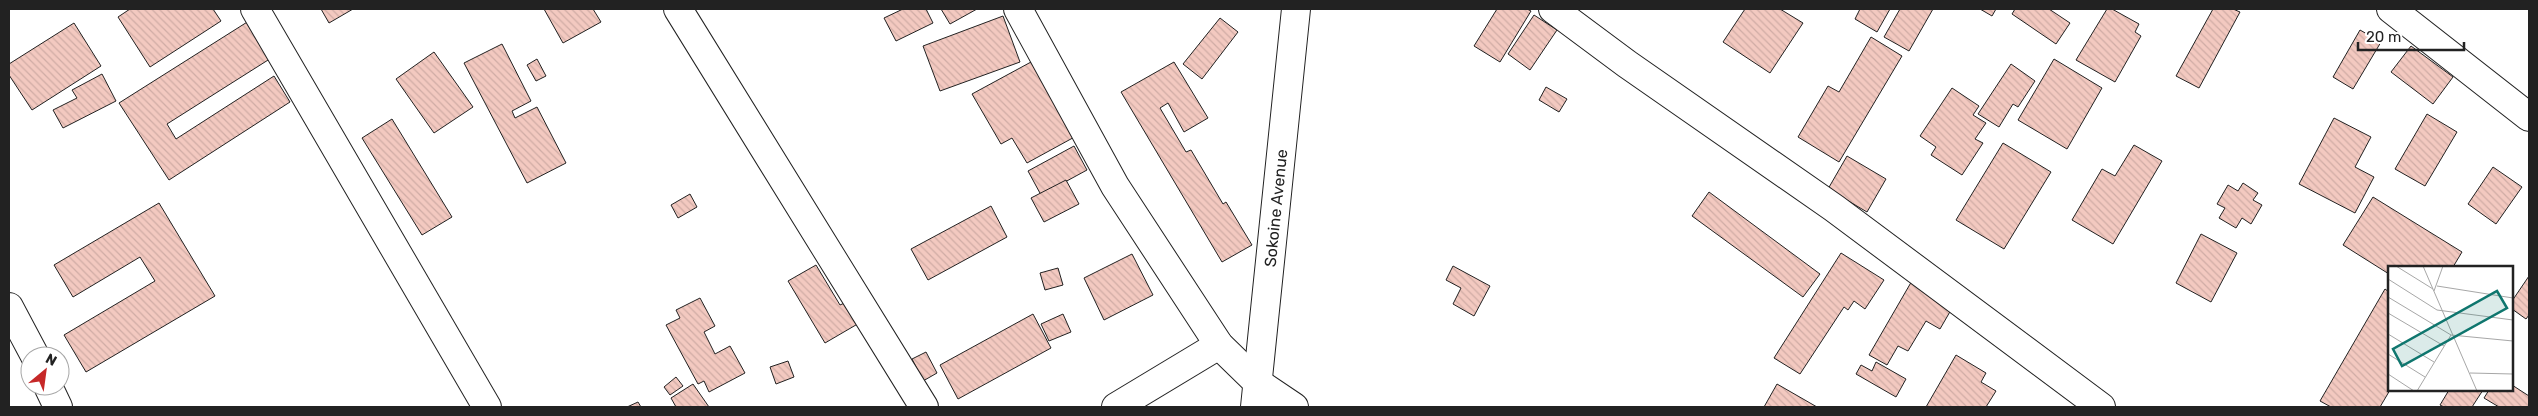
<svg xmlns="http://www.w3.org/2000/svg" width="2538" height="416" font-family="Rubik,sans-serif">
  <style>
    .building { fill: url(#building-back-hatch); stroke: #222 }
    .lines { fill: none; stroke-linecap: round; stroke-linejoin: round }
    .street-casing { stroke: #222; stroke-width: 30 }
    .secondary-casing { stroke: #222; stroke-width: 30 }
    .street { stroke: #fff; stroke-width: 28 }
    .secondary { stroke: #fff; stroke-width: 28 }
    .labels { text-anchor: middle; stroke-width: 4; stroke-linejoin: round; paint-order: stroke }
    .street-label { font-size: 16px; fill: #222; stroke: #fff }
    .inset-road { fill: none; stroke: #a7a7a7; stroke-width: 1 }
    .view { fill: #0f766e; fill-opacity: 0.15; stroke: #0f766e; stroke-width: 2.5 }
    .inset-edge { fill: none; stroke: #222; stroke-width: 2.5 }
  </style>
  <defs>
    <pattern id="building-back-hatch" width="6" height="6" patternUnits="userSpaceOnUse" patternTransform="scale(1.25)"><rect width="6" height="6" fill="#f3c9c0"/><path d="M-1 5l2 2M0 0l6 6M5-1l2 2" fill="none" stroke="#d0aca5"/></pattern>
  </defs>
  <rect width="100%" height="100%" fill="#fff"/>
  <g class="building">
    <path d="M130 9H213L221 21 150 67 118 17Z"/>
    <path d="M321 9H353L329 23Z"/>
    <path d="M544 9H593L601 22 563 43Z"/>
    <path d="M903 9H926L933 23 896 41 884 18Z"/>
    <path d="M941 9H977L950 24Z"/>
    <path d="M1497 9H1527L1531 11 1500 62 1474 46Z"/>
    <path d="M1745 9H1780L1803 23 1770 73 1723 42Z"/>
    <path d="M1860 9H1890L1877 32 1855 19Z"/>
    <path d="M1900 9H1933L1909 51 1884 37Z"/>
    <path d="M1980 9H1996L1992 16Z"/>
    <path d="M2015 9H2049L2070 23 2056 44 2012 14Z"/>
    <path d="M2107 9H2112L2139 24 2135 32 2141 36 2115 82 2076 60Z"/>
    <path d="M2213 9H2233L2240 12 2199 88 2176 76Z"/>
    <path d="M1534 15 1557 30 1530 70 1508 54Z"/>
    <path d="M1003 16 1020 62 940 91 923 46Z"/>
    <path d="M1220 18 1238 32 1202 79 1183 64Z"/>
    <path d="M252 19 276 55 167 124 176 139 274 76 290 102 169 180 119 103Z"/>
    <path d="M74 23 101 66 32 110 9 75V64Z"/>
    <path d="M2360 30 2381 42 2353 89 2333 77Z"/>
    <path d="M1871 37 1902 56 1839 162 1798 137 1828 86 1839 92Z"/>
    <path d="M502 44 531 101 512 111 515 118 537 107 566 163 527 183 464 63Z"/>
    <path d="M2411 46 2453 77 2433 104 2391 72Z"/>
    <path d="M434 52 473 107 434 133 396 79Z"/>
    <path d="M537 59 546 76 536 81 527 65Z"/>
    <path d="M2054 59 2102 88 2067 149 2018 120Z"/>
    <path d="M1031 62 1056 106 1080 134 1027 163 1012 138 1001 144 972 94Z"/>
    <path d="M1174 62 1208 118 1184 132 1168 103 1160 108 1186 152 1191 150 1223 204 1226 202 1252 245 1222 262 1121 92Z"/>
    <path d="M2011 64 2035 81 2018 107 2013 104 1999 127 1978 114Z"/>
    <path d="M102 74 116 101 63 128 53 110 77 98 72 90Z"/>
    <path d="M1546 87 1567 99 1559 112 1539 100Z"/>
    <path d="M1952 88 1979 106 1973 115 1986 123 1975 139 1983 143 1962 175 1931 155 1936 147 1920 136Z"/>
    <path d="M2427 114 2457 132 2425 186 2395 169Z"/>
    <path d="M2334 118 2371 137 2355 167 2374 177 2355 213 2299 184Z"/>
    <path d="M392 119 452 217 422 235 362 138Z"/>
    <path d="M2003 143 2051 172 2004 249 1956 220Z"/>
    <path d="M2134 145 2162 161 2113 244 2072 220 2102 169 2115 176Z"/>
    <path d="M1074 146 1087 170 1041 195 1028 171Z"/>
    <path d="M1847 156 1886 179 1867 212 1828 189Z"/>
    <path d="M2493 167 2522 187 2496 224 2468 204Z"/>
    <path d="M1066 180 1079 204 1044 222 1031 198Z"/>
    <path d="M2243 183 2258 193 2253 200 2262 205 2251 224 2242 218 2236 228 2219 218 2225 208 2217 204 2228 185 2238 191Z"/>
    <path d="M1709 192 1820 274 1803 297 1692 216Z"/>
    <path d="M690 194 697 207 678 218 671 205Z"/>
    <path d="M2373 197 2462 252 2453 267H2389V274L2343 245Z"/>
    <path d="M159 203 215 296 86 372 64 335 155 281 140 257 73 297 54 265Z"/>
    <path d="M991 206 1007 237 928 280 911 249Z"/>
    <path d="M2201 234 2237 253 2211 302 2176 283Z"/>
    <path d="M1841 253 1884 280 1865 309 1854 301 1848 310 1844 307 1800 374 1774 358Z"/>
    <path d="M1132 254 1153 295 1104 320 1084 278Z"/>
    <path d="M816 265 840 305 849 301 861 322 825 343 788 281Z"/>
    <path d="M1453 266 1490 286 1474 316 1453 304 1461 288 1446 280Z"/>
    <path d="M1058 268 1063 285 1045 290 1040 273Z"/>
    <path d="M2529 276V315L2526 319 2512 309V301Z"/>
    <path d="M1913 279 1955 303 1940 329 1926 321 1908 351 1898 346 1887 365 1869 355Z"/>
    <path d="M2385 289 2389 292 2390 390 2380 407H2331L2320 401Z"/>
    <path d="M700 298 715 326 704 332 715 354 730 346 745 373 709 392 704 381 698 384 666 325 680 318 676 310Z"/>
    <path d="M1033 314 1051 348 958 399 940 365Z"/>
    <path d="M1063 314 1071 332 1049 341 1041 324Z"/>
    <path d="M926 352 937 373 923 381 912 359Z"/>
    <path d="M1956 355 1986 373 1981 382 1996 391 1986 407H1926Z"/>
    <path d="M788 361 794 377 776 384 770 367Z"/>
    <path d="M1876 362 1906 379 1896 397 1856 374 1861 365 1872 371Z"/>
    <path d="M676 377 683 386 670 395 664 387Z"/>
    <path d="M693 384 709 407H676L671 398Z"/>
    <path d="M1777 384 1817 407H1764Z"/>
    <path d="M2512 385 2529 396V407H2499L2484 398 2489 390H2512Z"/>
    <path d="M2449 390H2483L2472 407H2444L2440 405Z"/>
    <path d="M638 402 641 407H627Z"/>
  </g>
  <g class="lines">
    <g class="street-casing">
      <g id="street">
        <path d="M255 9 487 407"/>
        <path d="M678 9 924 407"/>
        <path d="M1018 9 1115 186 1219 345 1257 382 1294 407"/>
        <path d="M1553 9 1627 64 1834 208 2101 407"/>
        <path d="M2391 9 2529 117"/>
        <path d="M9 307 35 356"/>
        <path d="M48 386 58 407"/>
        <path d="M1116 407 1219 345"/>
      </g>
    </g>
    <g class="secondary-casing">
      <g id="secondary">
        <path id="s1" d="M1255 407 1296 9"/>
      </g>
    </g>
    <use href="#street" class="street"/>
    <use href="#secondary" class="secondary"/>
  </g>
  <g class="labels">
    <g class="street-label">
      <text dy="6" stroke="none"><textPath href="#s1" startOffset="200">Sokoine Avenue</textPath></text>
    </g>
  </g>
  <g transform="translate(2388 266)">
    <rect width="125" height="125" fill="#fff"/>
    <path class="inset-road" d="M8 0 45 23M35 0 89 125M0 13 49 44 125 54M49 20 125 32M46 25 55 0M0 31 63 69 125 75M0 47 56 80M0 68 46 96M0 88 37 111M82 107 125 108M0 108 26 125M29 125 63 69M98 125H114"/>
    <path class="view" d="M109 25 119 42 14 100 5 83Z"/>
    <rect width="125" height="125" class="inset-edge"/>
  </g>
  <rect width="2538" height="416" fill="none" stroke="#222222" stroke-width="20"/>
  <g transform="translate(45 371) rotate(29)"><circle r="24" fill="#ffffff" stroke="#a7a7a7"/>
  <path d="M0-4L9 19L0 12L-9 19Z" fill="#c62828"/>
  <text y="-8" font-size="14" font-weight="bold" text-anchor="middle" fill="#222222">N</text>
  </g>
  <path d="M2358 42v8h106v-8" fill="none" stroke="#222222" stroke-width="2.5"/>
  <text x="2366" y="42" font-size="15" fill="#222222" stroke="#ffffff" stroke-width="4" paint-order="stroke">20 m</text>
</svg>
